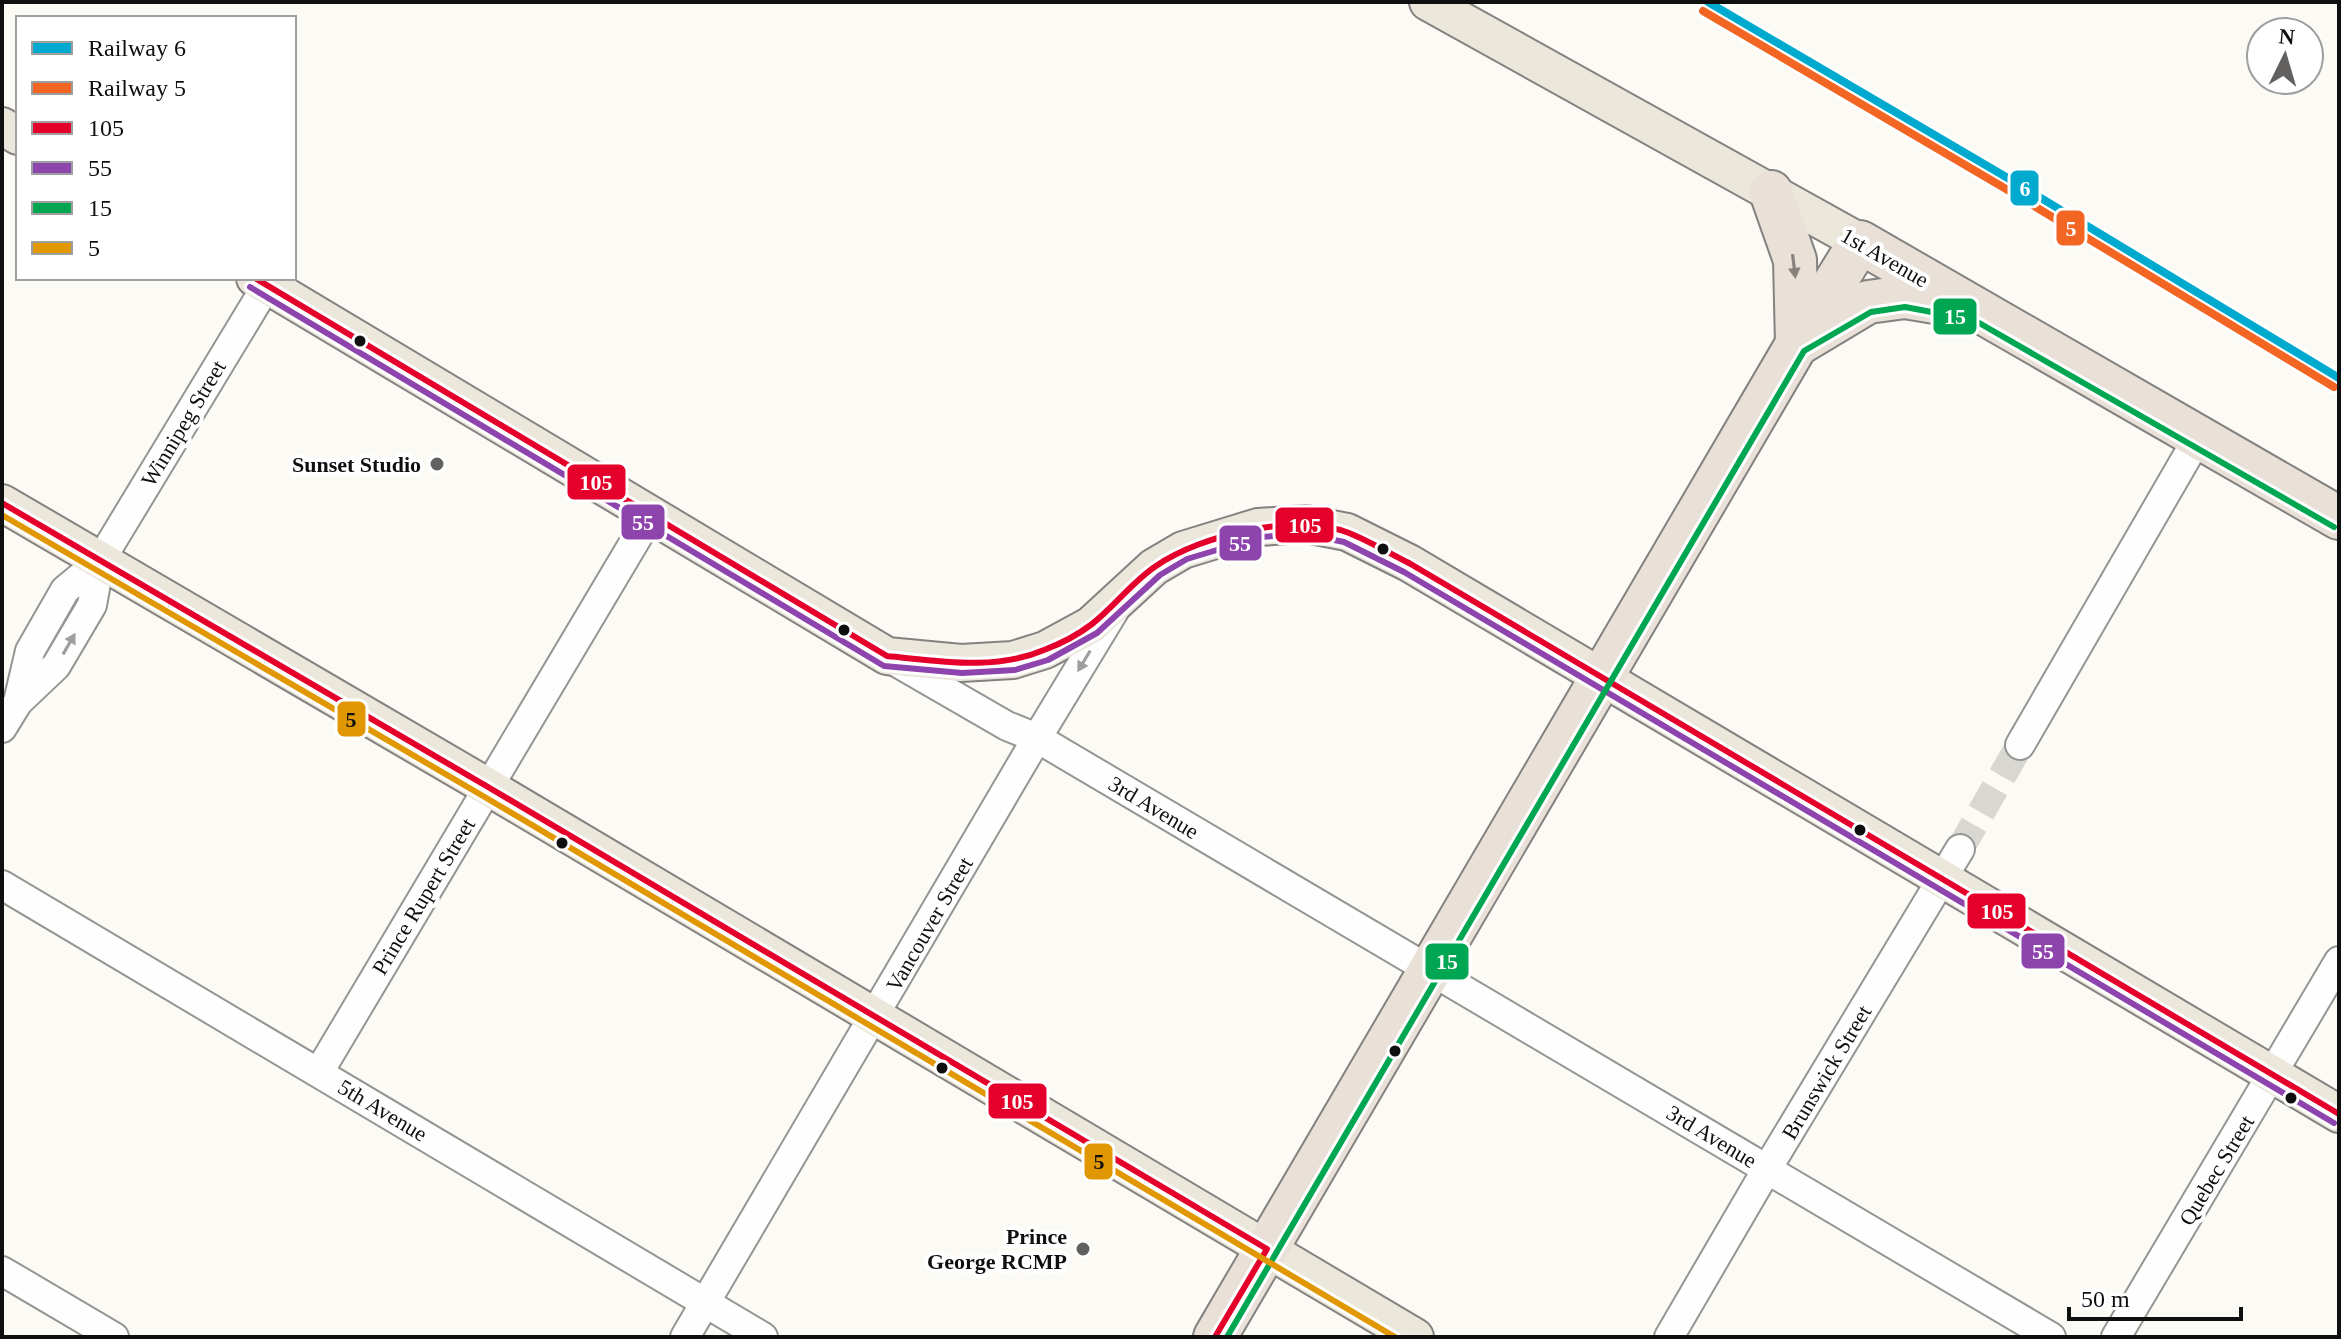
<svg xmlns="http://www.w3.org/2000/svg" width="2341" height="1339" font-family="Georgia,serif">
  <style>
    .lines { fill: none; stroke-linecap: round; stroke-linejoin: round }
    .minor-tunnel { stroke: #d8d7d2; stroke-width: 28; stroke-dasharray: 28 14; stroke-linecap: butt }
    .minor-casing { stroke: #959593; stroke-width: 32 }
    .major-casing { stroke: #838280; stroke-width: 40 }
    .highway-casing { stroke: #838280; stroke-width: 46 }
    .minor { stroke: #fefefe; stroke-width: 28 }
    .major { stroke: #ebe7db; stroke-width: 36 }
    .highway { stroke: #e9e0d7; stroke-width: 42 }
    .bus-1-casing { stroke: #fff; stroke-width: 12 }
    .bus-2-casing { stroke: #fff; stroke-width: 12 }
    .bus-3-casing { stroke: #fff; stroke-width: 12 }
    .bus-4-casing { stroke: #fff; stroke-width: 12 }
    .bus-1 { stroke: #e4002b; stroke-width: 6 }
    .bus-2 { stroke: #8e44ad; stroke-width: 6 }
    .bus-3 { stroke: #00a651; stroke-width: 6 }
    .bus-4 { stroke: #e09702; stroke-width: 6 }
    .rail-1-casing { stroke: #fff; stroke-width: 14 }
    .rail-2-casing { stroke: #fff; stroke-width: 14 }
    .rail-1 { stroke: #00a9ce; stroke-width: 8 }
    .rail-2 { stroke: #f26522; stroke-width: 8 }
    .oneway { fill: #87827d }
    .oneway2 { fill: #9e9e9e }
    .bus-dot { fill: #0f0f0f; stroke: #fff; stroke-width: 3 }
    .poi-dot { fill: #626160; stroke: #fff; stroke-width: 3 }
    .labels { text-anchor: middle; stroke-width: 8; stroke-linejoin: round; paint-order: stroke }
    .street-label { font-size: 22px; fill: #0f0f0f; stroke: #fff }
    .poi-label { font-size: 22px; font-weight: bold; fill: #0f0f0f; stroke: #fff; text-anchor: end }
    .line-badge { stroke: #fff; stroke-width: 3 }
    .badge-label { font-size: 22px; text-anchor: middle; font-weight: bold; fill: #fff }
    .pale-badge-label { font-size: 22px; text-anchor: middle; font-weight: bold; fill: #111 }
  </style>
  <rect width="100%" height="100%" fill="#fbfaf5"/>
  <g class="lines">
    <path class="minor-tunnel" d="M1960 849 2020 745"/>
    <g class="minor-casing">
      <g id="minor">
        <path d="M891 659 1007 726 1037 738 2051 1337"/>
        <path d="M18 702 30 651 65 590 100 561 267 285"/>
        <path d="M2 728 18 702 56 666 92 605 100 561"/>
        <path d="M2020 745 2199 436"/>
        <path d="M2 885 763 1337"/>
        <path d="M319 1072 651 514"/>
        <path d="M2 1271 114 1337"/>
        <path d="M685 1337 1037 738 1114 611"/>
        <path d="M1669 1337 1767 1169 1960 849"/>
        <path d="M2116 1337 2339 961"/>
      </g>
    </g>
    <g class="major-casing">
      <g id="major">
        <path d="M1428 2 1860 242"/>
        <path d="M2 126 18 136"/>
        <path d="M255 278 887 656 961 663 1013 660 1045 650 1091 625 1154 567 1183 550 1258 527 1306 524 1347 532 1409 563 2339 1114"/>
        <path d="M2 503 488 787 1415 1337"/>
      </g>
    </g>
    <g class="highway-casing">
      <g id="highway">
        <path d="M1771 192 1795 260 1797 344"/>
        <path d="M1803 341 1868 302 1905 297 1953 305"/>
        <path d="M1215 1337 1797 344 1860 242 2339 518"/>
      </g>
    </g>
    <use href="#minor" class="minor"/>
    <use href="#major" class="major"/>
    <use href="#highway" class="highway"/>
    <g class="bus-1-casing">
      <g id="bus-1">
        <path d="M255 278 887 656C939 661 995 671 1044 650 1060 644 1079 634 1092 624 1115 606 1132 582 1156 566 1201 535 1296 512 1349 533 1369 541 1389 553 1409 563L2339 1114"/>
        <path d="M2 503 488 787 1267 1249 1215 1337"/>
      </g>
    </g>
    <g class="bus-2-casing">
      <path id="bus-2" d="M250 287 884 666 962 673 1015 670 1048 660 1097 633 1160 575 1187 559 1260 537 1305 534 1344 542 1404 572 2334 1123"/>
    </g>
    <g class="bus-3-casing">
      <path id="bus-3" d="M1227 1337 1804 351 1871 312 1905 307 1974 320 2334 527"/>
    </g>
    <g class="bus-4-casing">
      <path id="bus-4" d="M2 515 483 796 1395 1337"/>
    </g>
    <use href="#bus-1" class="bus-1"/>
    <use href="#bus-2" class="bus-2"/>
    <use href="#bus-3" class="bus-3"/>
    <use href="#bus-4" class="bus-4"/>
    <g class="rail-1-casing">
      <path id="rail-1" d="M1708 2 2006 177 2339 378"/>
    </g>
    <g class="rail-2-casing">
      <path id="rail-2" d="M1703 11 2001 186 2334 387"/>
    </g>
    <use href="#rail-1" class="rail-1"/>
    <use href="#rail-2" class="rail-2"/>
  </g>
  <defs><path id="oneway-solid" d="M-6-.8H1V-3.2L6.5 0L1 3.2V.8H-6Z" transform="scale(2)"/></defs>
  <use class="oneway" href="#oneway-solid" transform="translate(1794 266) rotate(83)"/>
  <g class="oneway2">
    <use href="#oneway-solid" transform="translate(69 644) rotate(-60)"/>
    <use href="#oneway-solid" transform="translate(1084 661) rotate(121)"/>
  </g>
  <g class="bus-dot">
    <circle cx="360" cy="341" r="7"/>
    <circle cx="1383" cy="549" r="7"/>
    <circle cx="844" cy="630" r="7"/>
    <circle cx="1860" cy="830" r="7"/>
    <circle cx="562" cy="843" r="7"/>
    <circle cx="1395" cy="1051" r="7"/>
    <circle cx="942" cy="1068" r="7"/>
    <circle cx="2291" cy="1098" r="7"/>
  </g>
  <g class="poi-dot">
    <circle cx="437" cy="464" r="8"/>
    <circle cx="1083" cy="1249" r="8"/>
  </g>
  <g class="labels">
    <g class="street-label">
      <text transform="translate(1885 257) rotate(30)" y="8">1st Avenue</text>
      <text transform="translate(183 423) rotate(-59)" y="8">Winnipeg Street</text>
      <text transform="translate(1154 807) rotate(31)" y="8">3rd Avenue</text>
      <text transform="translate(423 896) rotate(-59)" y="8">Prince Rupert Street</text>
      <text transform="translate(929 924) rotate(-60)" y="8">Vancouver Street</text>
      <text transform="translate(1826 1072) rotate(-59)" y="8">Brunswick Street</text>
      <text transform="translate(383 1110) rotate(31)" y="8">5th Avenue</text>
      <text transform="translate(1712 1136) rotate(31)" y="8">3rd Avenue</text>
      <text transform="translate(2216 1170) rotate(-59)" y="8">Quebec Street</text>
    </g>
    <g class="poi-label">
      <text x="421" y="472">Sunset Studio</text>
      <text x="1067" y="1244">Prince<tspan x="1067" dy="25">George RCMP</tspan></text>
    </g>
  </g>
  <g class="line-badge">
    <rect x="2009" y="169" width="31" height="38" rx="8" fill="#00a9ce"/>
    <rect x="2055" y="209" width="31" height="38" rx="8" fill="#f26522"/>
    <rect x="1932" y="297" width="46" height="39" rx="8" fill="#00a651"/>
    <rect x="566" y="463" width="61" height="38" rx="8" fill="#e4002b"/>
    <rect x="620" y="503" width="46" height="38" rx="8" fill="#8e44ad"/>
    <rect x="1274" y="506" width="61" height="38" rx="8" fill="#e4002b"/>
    <rect x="1218" y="524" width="45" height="38" rx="8" fill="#8e44ad"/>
    <rect x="336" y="700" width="31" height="38" rx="8" fill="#e09702"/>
    <rect x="1966" y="892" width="61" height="38" rx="8" fill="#e4002b"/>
    <rect x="2020" y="932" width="46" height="38" rx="8" fill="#8e44ad"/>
    <rect x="1424" y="942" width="46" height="39" rx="8" fill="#00a651"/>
    <rect x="987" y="1082" width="61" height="38" rx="8" fill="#e4002b"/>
    <rect x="1083" y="1142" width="31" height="39" rx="8" fill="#e09702"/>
  </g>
  <g class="badge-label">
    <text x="2025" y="196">6</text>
    <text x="2071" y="236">5</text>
    <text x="1955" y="324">15</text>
    <text x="596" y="490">105</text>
    <text x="643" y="530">55</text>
    <text x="1305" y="533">105</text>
    <text x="1240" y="551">55</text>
    <text x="1997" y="919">105</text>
    <text x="2043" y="959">55</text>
    <text x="1447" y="969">15</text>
    <text x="1017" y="1109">105</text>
  </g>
  <g class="pale-badge-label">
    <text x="351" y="727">5</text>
    <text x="1099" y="1169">5</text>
  </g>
  <rect width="2341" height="1339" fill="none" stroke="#0f0f0f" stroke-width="8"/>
  <rect x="16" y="16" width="280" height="264" fill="#ffffff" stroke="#9f9f9f" stroke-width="2"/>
  <rect x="32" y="42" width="40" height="12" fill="#00a9ce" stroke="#9f9f9f" stroke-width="2"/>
  <text x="88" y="56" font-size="24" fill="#0f0f0f">Railway 6</text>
  <rect x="32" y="82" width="40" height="12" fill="#f26522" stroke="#9f9f9f" stroke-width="2"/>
  <text x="88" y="96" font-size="24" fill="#0f0f0f">Railway 5</text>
  <rect x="32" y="122" width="40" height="12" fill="#e4002b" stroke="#9f9f9f" stroke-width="2"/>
  <text x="88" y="136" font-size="24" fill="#0f0f0f">105</text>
  <rect x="32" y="162" width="40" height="12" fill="#8e44ad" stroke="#9f9f9f" stroke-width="2"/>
  <text x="88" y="176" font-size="24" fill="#0f0f0f">55</text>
  <rect x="32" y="202" width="40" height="12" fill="#00a651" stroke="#9f9f9f" stroke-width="2"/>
  <text x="88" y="216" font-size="24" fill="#0f0f0f">15</text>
  <rect x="32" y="242" width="40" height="12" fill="#e09702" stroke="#9f9f9f" stroke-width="2"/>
  <text x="88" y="256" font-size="24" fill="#0f0f0f">5</text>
  <g transform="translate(2285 56) rotate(5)"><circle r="38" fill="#ffffff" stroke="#9f9f9f" stroke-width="2"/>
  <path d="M0-6L14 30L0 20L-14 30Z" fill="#626160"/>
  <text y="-12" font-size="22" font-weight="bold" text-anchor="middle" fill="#0f0f0f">N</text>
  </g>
  <path d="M2069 1307v12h172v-12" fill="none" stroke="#0f0f0f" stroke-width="4"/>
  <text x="2081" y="1307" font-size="24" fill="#0f0f0f" stroke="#ffffff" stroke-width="6" paint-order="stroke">50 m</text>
</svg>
